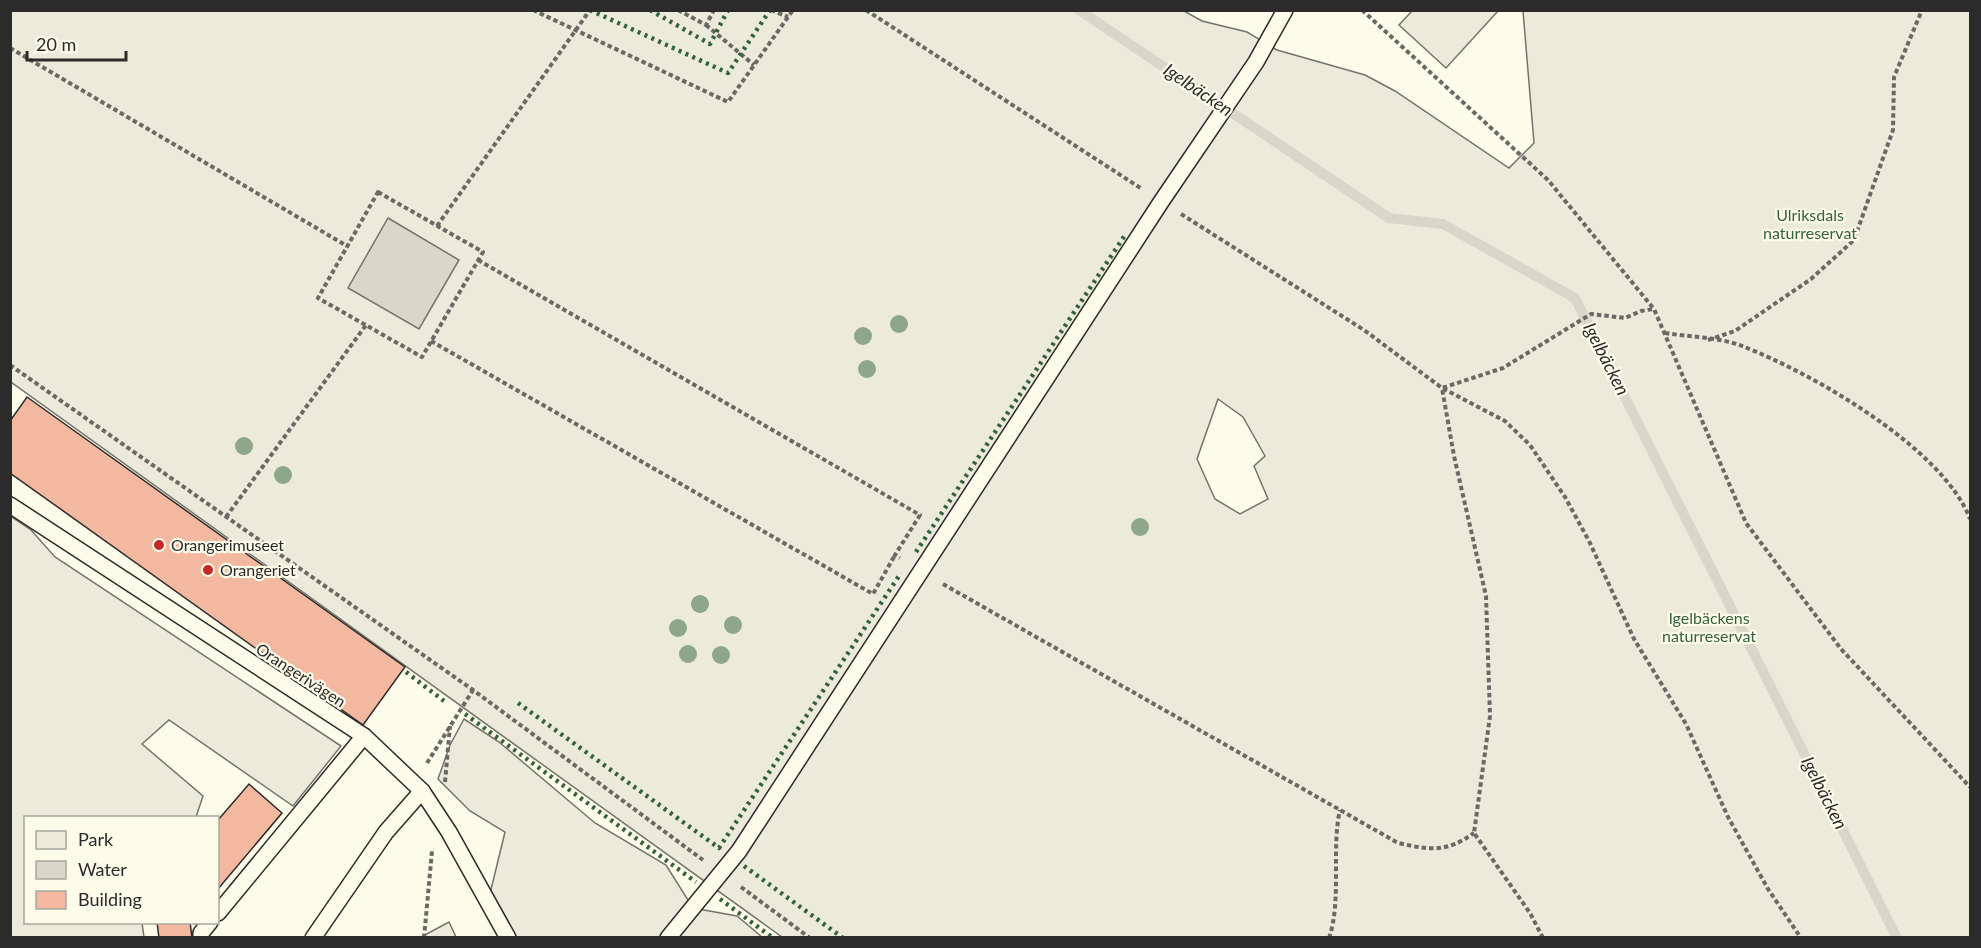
<svg xmlns="http://www.w3.org/2000/svg" width="1981" height="948" font-family="Lato,sans-serif">
  <style>
    .green { fill: #ecebdb; stroke: #74746e; stroke-width: 1.5; fill-rule: evenodd }
    .parking { fill: #eceadb; stroke: #74746e; stroke-width: 1.5 }
    .water { fill: #d8d7c9; stroke: #74746e; stroke-width: 1.5 }
    .lines { fill: none; stroke-linecap: round; stroke-linejoin: round }
    .stream { stroke: #d8d7c9; stroke-width: 10 }
    .building { fill: #f2b8a0; stroke: #2b2b2b; stroke-width: 1.5 }
    .lane-casing { stroke: #2b2b2b; stroke-width: 18 }
    .path { stroke: #6a6964; stroke-width: 4; stroke-dasharray: 4.5 3; stroke-linecap: butt }
    .lane { stroke: #fdfbea; stroke-width: 15 }
    .hedge { stroke: #34623c; stroke-width: 4.5; stroke-dasharray: 3 4.5; stroke-linecap: butt }
    .tree { fill: #8ea78a }
    .poi-dot { fill: #c62828; stroke: #fdfbea; stroke-width: 2 }
    .labels { text-anchor: middle; stroke-width: 4.5; stroke-linejoin: round; paint-order: stroke }
    .park-label { font-size: 16px; fill: #34623c; stroke: #fdfbea }
    .poi-label { font-size: 16px; fill: #2b2b2b; stroke: #fdfbea; text-anchor: start }
    .street-label { font-size: 16px; fill: #2b2b2b; stroke: #fdfbea }
    .water-label { font-size: 18px; font-style: italic; fill: #2b2b2b; stroke: #fdfbea }
  </style>
  <rect width="100%" height="100%" fill="#fdfbea"/>
  <g class="green">
    <path d="M10 11H1184L1202 21 1247 32 1277 50 1365 75 1395 91 1509 168 1534 143 1523 11H1970V937H782L11 382ZM1218 399 1243 417 1265 456 1254 466 1268 499 1240 514 1215 499 1197 459Z"/>
    <path d="M10 516 31 530 55 557 341 746 293 806 169 720 142 744 203 796 196 817 26 818V922L142 923 144 937H11Z"/>
    <path d="M464 719 499 742 595 823 666 865 693 908 737 916 762 937H503L486 910 505 832 470 811 438 779 450 745Z"/>
    <path d="M449 922 456 937H421Z"/>
  </g>
  <path class="parking" d="M1412 11V10L1498 11 1446 68 1399 25Z"/>
  <path class="water" d="M388 218 459 260 419 329 348 288Z"/>
  <g class="lines">
    <path class="stream" d="M1079 10 1389 218 1443 224 1575 298 1897 938"/>
  </g>
  <g class="building">
    <path d="M27 397 405 667 363 725 10 473V421Z"/>
    <path d="M249 784 282 813 218 889V820Z"/>
    <path d="M157 922H190L192 938H159Z"/>
  </g>
  <g class="lines">
    <g class="lane-casing">
      <g id="lane">
        <path d="M10 505 364 736 422 791 449 832 508 938"/>
        <path d="M218 913 364 736"/>
        <path d="M201 938V933L210 922"/>
        <path d="M313 938 386 832 422 791"/>
        <path d="M668 938 739 851 1161 202 1256 62 1285 10"/>
      </g>
    </g>
    <g class="path">
      <path d="M533 10 728 102 793 10"/>
      <path d="M678 10 706 25 714 10"/>
      <path d="M771 10 788 17"/>
      <path d="M866 10 1142 189"/>
      <path d="M1362 10 1548 180 1654 309 1746 523 1841 649 1970 787"/>
      <path d="M706 25 754 65"/>
      <path d="M10 48 347 246"/>
      <path d="M378 192 483 252 422 357 318 298Z"/>
      <path d="M1181 214 1364 330 1442 388 1505 421 1530 445 1565 497 1589 541 1634 639 1686 724 1728 817 1768 889 1801 938"/>
      <path d="M437 226 590 10"/>
      <path d="M478 260 920 515 895 555 900 558"/>
      <path d="M1665 333C1689 337 1719 337 1742 346 1812 373 1943 448 1970 519"/>
      <path d="M1708 340 1735 331 1811 279 1854 240 1893 130 1894 77 1922 10"/>
      <path d="M431 341 873 594 895 555"/>
      <path d="M10 365 473 690 703 860"/>
      <path d="M226 517 366 325"/>
      <path d="M943 584 1398 843C1430 850 1446 853 1474 833"/>
      <path d="M427 763 473 690"/>
      <path d="M445 782 450 726"/>
      <path d="M741 887 810 938"/>
      <path d="M424 938 432 851"/>
      <path d="M1329 938C1342 901 1331 848 1340 810"/>
      <path d="M1543 938 1530 913 1474 833 1490 716 1486 596 1454 456 1442 388 1503 368 1591 314 1625 318 1641 311 1653 309"/>
    </g>
    <use href="#lane" class="lane"/>
    <g class="hedge">
      <path d="M590 10 728 73 770 10"/>
      <path d="M650 10 710 44 728 10"/>
      <path d="M916 552 1125 235"/>
      <path d="M406 672 444 701"/>
      <path d="M518 703 719 848 901 573"/>
      <path d="M465 714 696 882"/>
      <path d="M744 866 843 938"/>
      <path d="M720 899 773 938"/>
    </g>
  </g>
  <g class="tree">
    <circle cx="899" cy="324" r="9"/>
    <circle cx="863" cy="336" r="9"/>
    <circle cx="867" cy="369" r="9"/>
    <circle cx="244" cy="446" r="9"/>
    <circle cx="283" cy="475" r="9"/>
    <circle cx="1140" cy="527" r="9"/>
    <circle cx="700" cy="604" r="9"/>
    <circle cx="733" cy="625" r="9"/>
    <circle cx="678" cy="628" r="9"/>
    <circle cx="688" cy="654" r="9"/>
    <circle cx="721" cy="655" r="9"/>
  </g>
  <g class="poi-dot">
    <circle cx="159" cy="545" r="6"/>
    <circle cx="208" cy="570" r="6"/>
  </g>
  <g class="labels">
    <g class="park-label">
      <text x="1810" y="221">Ulriksdals<tspan x="1810" dy="18">naturreservat</tspan></text>
      <text x="1709" y="624">Igelbäckens<tspan x="1709" dy="18">naturreservat</tspan></text>
    </g>
    <g class="poi-label">
      <text x="171" y="551">Orangerimuseet</text>
      <text x="220" y="576">Orangeriet</text>
    </g>
    <g class="street-label">
      <text transform="translate(301 675) rotate(33)" y="6">Orangerivägen</text>
    </g>
    <g class="water-label">
      <text transform="translate(1198 90) rotate(34)" y="6">Igelbäcken</text>
      <text transform="translate(1606 359) rotate(63)" y="6">Igelbäcken</text>
      <text transform="translate(1824 793) rotate(63)" y="6">Igelbäcken</text>
    </g>
  </g>
  <rect width="1981" height="948" fill="none" stroke="#2b2b2b" stroke-width="24"/>
  <rect x="24" y="816" width="195" height="108" fill="#fdfbea" stroke="#a9a89e" stroke-width="1.5"/>
  <rect x="36" y="831" width="30" height="18" fill="#ecebdb" stroke="#a9a89e" stroke-width="1.5"/>
  <text x="78" y="846" font-size="18" fill="#2b2b2b">Park</text>
  <rect x="36" y="861" width="30" height="18" fill="#d8d7c9" stroke="#a9a89e" stroke-width="1.5"/>
  <text x="78" y="876" font-size="18" fill="#2b2b2b">Water</text>
  <rect x="36" y="891" width="30" height="18" fill="#f2b8a0" stroke="#a9a89e" stroke-width="1.5"/>
  <text x="78" y="906" font-size="18" fill="#2b2b2b">Building</text>
  <path d="M27 51v9h99v-9" fill="none" stroke="#2b2b2b" stroke-width="3"/>
  <text x="36" y="51" font-size="18" fill="#2b2b2b" stroke="#fdfbea" stroke-width="4.5" paint-order="stroke">20 m</text>
</svg>
